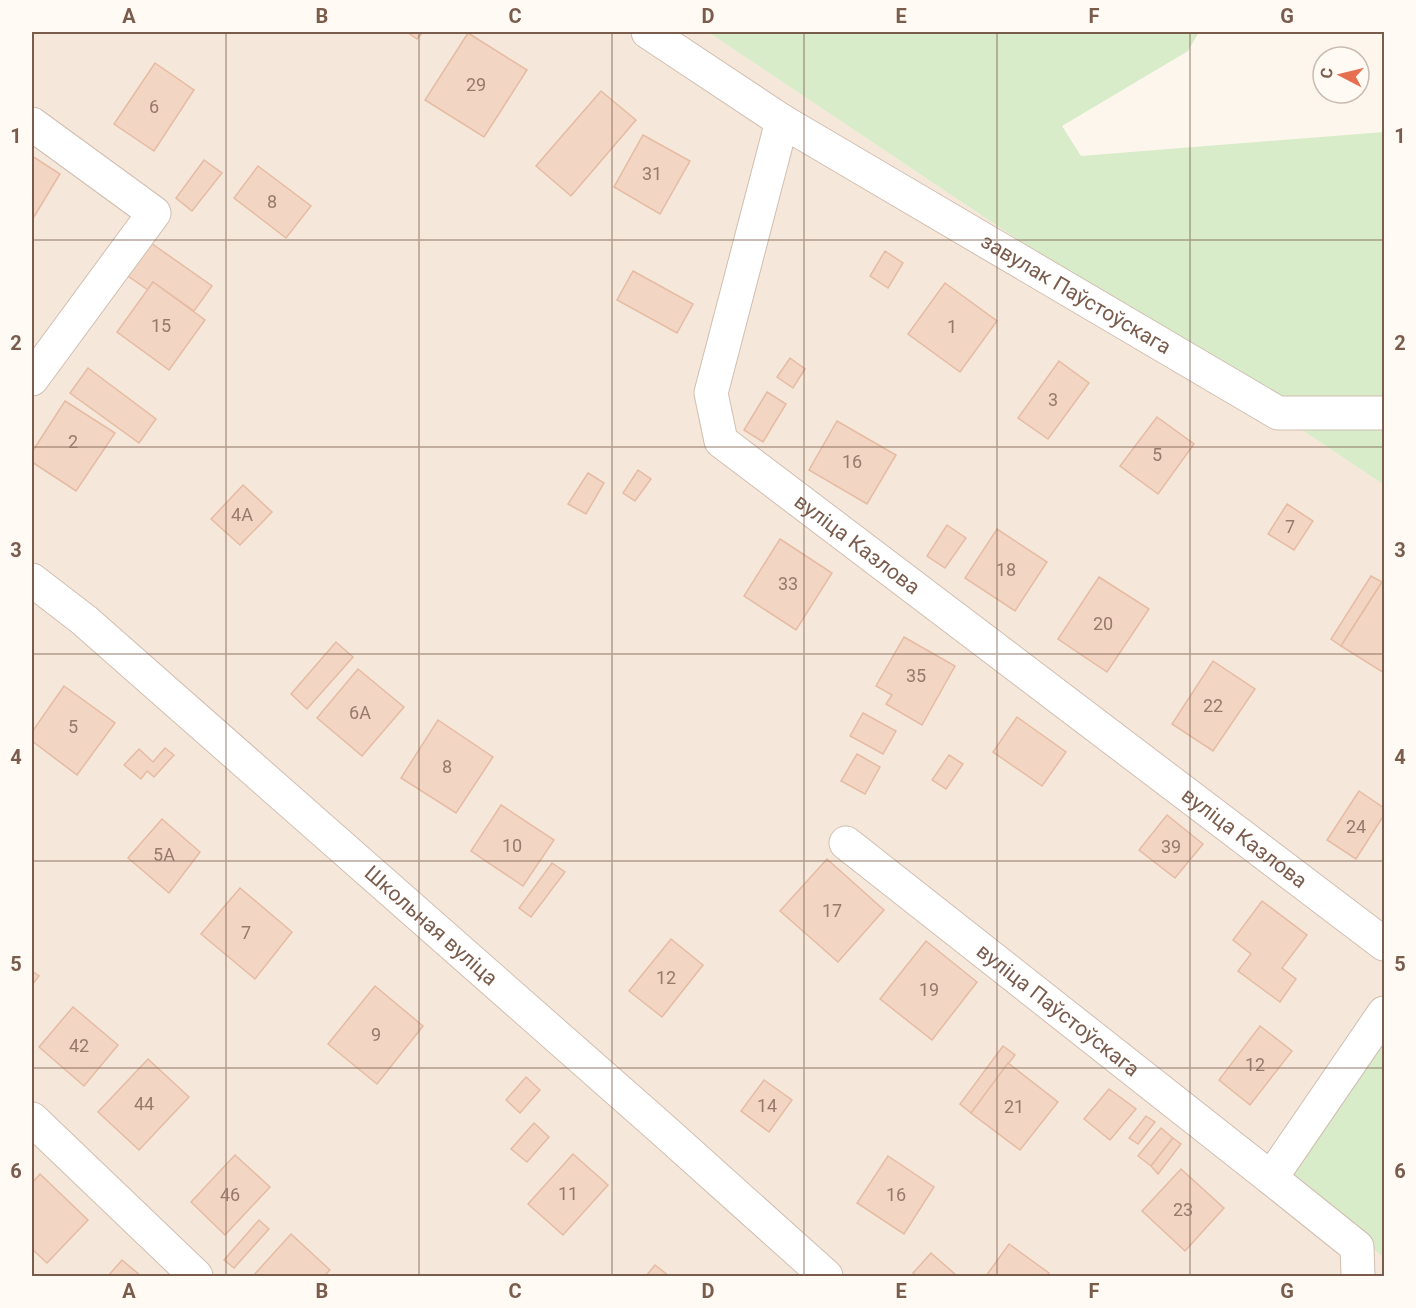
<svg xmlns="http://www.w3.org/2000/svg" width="1416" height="1308" font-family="Roboto,sans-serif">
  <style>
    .residential { fill: #f5e8da }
    .green { fill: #d8ecc9 }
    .building { fill: #f3d5c3; stroke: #e6bba3; stroke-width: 1.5 }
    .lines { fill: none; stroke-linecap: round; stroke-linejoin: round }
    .minor-casing { stroke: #d1beb0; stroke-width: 35 }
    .minor { stroke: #fff; stroke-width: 33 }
    .grid { fill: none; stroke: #7a5c4d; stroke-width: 1.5; stroke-opacity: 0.55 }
    .labels { text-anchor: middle; stroke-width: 4.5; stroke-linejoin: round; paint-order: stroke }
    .number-label { font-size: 18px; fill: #987a6a }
    .street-label { font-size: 21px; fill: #7a5c4d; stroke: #fffaf3 }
    .neatline { fill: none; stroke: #7a5c4d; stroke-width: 2 }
    .grid-label { font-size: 20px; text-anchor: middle; font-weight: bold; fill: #7a5c4d }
  </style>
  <rect width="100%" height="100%" fill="#fdf6ec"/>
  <path class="residential" d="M32 32H708L1384 485V1044L1291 1176 1384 1258V1276H32Z"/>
  <g class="green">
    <path d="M708 32H1199L1188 51 1062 126 1081 156 1384 132V485Z"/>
    <path d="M1384 1044V1258L1291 1176Z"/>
  </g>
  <g class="building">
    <path d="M407 32H423L417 39Z"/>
    <path d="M468 33 527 70 484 137 425 100Z"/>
    <path d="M155 63 194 90 154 151 114 124Z"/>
    <path d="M601 91 636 120 571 196 536 166Z"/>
    <path d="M643 135 690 161 660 214 614 187Z"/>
    <path d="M32 156 60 174 32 220Z"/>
    <path d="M204 160 222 173 192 211 176 198Z"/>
    <path d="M258 166 311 206 286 238 234 198Z"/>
    <path d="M151 243 212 286 194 311 153 282 148 290 128 276Z"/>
    <path d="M885 251 903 263 888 288 870 276Z"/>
    <path d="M633 271 693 304 677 333 617 300Z"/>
    <path d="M153 282 205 320 169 370 117 332Z"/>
    <path d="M945 283 997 321 960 372 908 334Z"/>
    <path d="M790 358 805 369 793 388 777 377Z"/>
    <path d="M1059 361 1089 383 1048 439 1018 418Z"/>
    <path d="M88 368 156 419 139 443 70 393Z"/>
    <path d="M767 392 786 404 763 442 744 430Z"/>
    <path d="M65 401 115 433 76 491 32 462V452Z"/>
    <path d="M1157 417 1194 444 1158 494 1120 466Z"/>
    <path d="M837 421 896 455 867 504 809 470Z"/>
    <path d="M638 470 651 479 635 501 623 493Z"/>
    <path d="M588 473 604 483 586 514 568 504Z"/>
    <path d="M243 485 272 512 240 545 211 519Z"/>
    <path d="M1287 504 1313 521 1294 550 1268 534Z"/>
    <path d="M947 525 966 538 945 568 927 556Z"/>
    <path d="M997 529 1047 562 1015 611 965 578Z"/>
    <path d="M780 539 832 573 796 630 744 596Z"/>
    <path d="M1371 576 1382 582 1341 646 1331 639Z"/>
    <path d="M1099 577 1149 609 1107 672 1058 639Z"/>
    <path d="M1382 582 1384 584V673L1341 646Z"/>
    <path d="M904 637 955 666 922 725 886 704 892 695 876 686Z"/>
    <path d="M336 642 353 657 307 709 291 694Z"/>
    <path d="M1213 661 1255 689 1213 751 1172 724Z"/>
    <path d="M358 669 404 707 362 756 317 718Z"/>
    <path d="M64 686 115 723 77 775 32 741V732Z"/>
    <path d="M863 713 896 731 883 754 850 736Z"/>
    <path d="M1017 717 1066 752 1042 786 993 752Z"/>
    <path d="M438 720 493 757 456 813 401 778Z"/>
    <path d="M165 748 174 755 154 777 147 771 141 779 124 765 139 749 153 762Z"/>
    <path d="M857 754 880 767 865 794 841 781Z"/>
    <path d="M949 755 963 764 946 789 932 780Z"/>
    <path d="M1359 791 1384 808V815L1356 859 1327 840Z"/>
    <path d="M501 805 554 840 523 886 471 851Z"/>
    <path d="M1167 815 1203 844 1175 878 1139 850Z"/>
    <path d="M162 819 200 852 169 893 128 858Z"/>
    <path d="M827 859 884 910 838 962 780 911Z"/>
    <path d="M552 863 565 872 531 917 519 908Z"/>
    <path d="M240 888 292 932 255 979 201 934Z"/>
    <path d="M1262 901 1307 935 1282 968 1296 979 1280 1002 1238 971 1251 954 1233 940Z"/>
    <path d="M671 939 703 965 662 1017 629 991Z"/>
    <path d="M926 941 977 982 932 1040 880 999Z"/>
    <path d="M32 971 39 976 32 985Z"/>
    <path d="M375 986 423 1026 377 1084 328 1044Z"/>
    <path d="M73 1007 118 1045 84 1086 39 1047Z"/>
    <path d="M1260 1026 1292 1051 1250 1105 1219 1080Z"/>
    <path d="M1003 1046 1015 1055 971 1113 960 1104Z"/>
    <path d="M148 1059 189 1097 139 1150 98 1112Z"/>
    <path d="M1008 1063 1058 1102 1020 1150 971 1113Z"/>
    <path d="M526 1077 540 1090 520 1113 506 1100Z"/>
    <path d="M764 1080 792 1100 769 1132 741 1111Z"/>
    <path d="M1109 1089 1136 1109 1110 1140 1084 1119Z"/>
    <path d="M1146 1116 1155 1122 1138 1144 1129 1138Z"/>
    <path d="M534 1123 549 1137 527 1162 511 1149Z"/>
    <path d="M1161 1128 1173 1138 1151 1166 1138 1156Z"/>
    <path d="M1173 1138 1181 1144 1158 1174 1151 1166Z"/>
    <path d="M573 1154 608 1185 563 1235 528 1204Z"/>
    <path d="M235 1155 270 1187 225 1235 191 1202Z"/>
    <path d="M888 1156 934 1187 904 1234 857 1203Z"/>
    <path d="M1181 1169 1224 1208 1185 1251 1142 1211Z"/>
    <path d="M40 1174 88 1220 47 1263 32 1249V1183Z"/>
    <path d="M259 1220 269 1229 234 1268 224 1260Z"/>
    <path d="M291 1234 330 1270 324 1276H253Z"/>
    <path d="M1009 1244 1049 1273 1046 1276H986Z"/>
    <path d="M931 1253 956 1275 954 1276H916L913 1273Z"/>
    <path d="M122 1260 141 1276H108Z"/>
    <path d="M655 1265 669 1276H646Z"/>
  </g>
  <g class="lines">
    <g class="minor-casing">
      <g id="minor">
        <path id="s1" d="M648 32 782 121 1278 413H1384"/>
        <path id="s2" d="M782 121 711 393 721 441 1384 944"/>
        <path d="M32 124 154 213 32 379"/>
        <path id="s3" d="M32 580 84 620 661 1128 826 1276"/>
        <path id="s4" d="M846 843 1271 1178"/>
        <path d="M32 1119 196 1276"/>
        <path d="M1358 1276 1357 1247 1271 1178 1384 1013"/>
      </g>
    </g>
    <use href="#minor" class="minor"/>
  </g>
  <path class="grid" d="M226 32V1276M419 32V1276M612 32V1276M804 32V1276M997 32V1276M1190 32V1276M32 240H1384M32 447H1384M32 654H1384M32 861H1384M32 1068H1384"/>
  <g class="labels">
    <g class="number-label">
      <text x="476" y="91">29</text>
      <text x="154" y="113">6</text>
      <text x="652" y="180">31</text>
      <text x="272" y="208">8</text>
      <text x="161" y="332">15</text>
      <text x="952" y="333">1</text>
      <text x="1053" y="406">3</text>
      <text x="73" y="448">2</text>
      <text x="1157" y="461">5</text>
      <text x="852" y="468">16</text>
      <text x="242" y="521">4А</text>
      <text x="1290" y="533">7</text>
      <text x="1006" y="576">18</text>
      <text x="788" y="590">33</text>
      <text x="1103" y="630">20</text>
      <text x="916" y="682">35</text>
      <text x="1213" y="712">22</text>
      <text x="360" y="719">6А</text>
      <text x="73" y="733">5</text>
      <text x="447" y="773">8</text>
      <text x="1356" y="833">24</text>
      <text x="512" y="852">10</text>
      <text x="1171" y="853">39</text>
      <text x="164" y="861">5А</text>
      <text x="832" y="917">17</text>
      <text x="246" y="939">7</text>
      <text x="666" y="984">12</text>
      <text x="929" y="996">19</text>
      <text x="376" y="1041">9</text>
      <text x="79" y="1052">42</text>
      <text x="1255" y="1071">12</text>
      <text x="144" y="1110">44</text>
      <text x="767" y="1112">14</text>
      <text x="1014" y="1113">21</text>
      <text x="568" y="1200">11</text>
      <text x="230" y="1201">46</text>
      <text x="896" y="1201">16</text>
      <text x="1183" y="1216">23</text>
    </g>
    <g class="street-label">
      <text dy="7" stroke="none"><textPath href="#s1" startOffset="502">завулак Паўстоўскага</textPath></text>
      <text dy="7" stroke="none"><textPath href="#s2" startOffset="501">вуліца Казлова</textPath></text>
      <text dy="7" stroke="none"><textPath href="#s2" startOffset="987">вуліца Казлова</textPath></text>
      <text dy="7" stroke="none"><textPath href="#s3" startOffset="528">Школьная вуліца</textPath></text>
      <text dy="7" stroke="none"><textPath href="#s4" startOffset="270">вуліца Паўстоўскага</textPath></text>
    </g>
  </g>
  <rect width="1416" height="1308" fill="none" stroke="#fffaf3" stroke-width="66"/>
  <g transform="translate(1341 75) rotate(277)"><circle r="28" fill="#fffaf3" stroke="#cabbb1" stroke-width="1.5"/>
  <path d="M0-4.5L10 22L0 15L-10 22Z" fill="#e76f51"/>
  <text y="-9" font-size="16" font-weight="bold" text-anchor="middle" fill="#7a5c4d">С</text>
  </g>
  <rect x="33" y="33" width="1350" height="1242" class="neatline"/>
  <g class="grid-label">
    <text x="129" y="23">A</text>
    <text x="322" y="23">B</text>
    <text x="515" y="23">C</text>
    <text x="708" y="23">D</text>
    <text x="901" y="23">E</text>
    <text x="1094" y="23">F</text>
    <text x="1287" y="23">G</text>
    <text x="16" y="143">1</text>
    <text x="1400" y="143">1</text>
    <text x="16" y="350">2</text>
    <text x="1400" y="350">2</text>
    <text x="16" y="557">3</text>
    <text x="1400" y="557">3</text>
    <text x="16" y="764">4</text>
    <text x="1400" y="764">4</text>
    <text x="16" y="971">5</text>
    <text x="1400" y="971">5</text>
    <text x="16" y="1178">6</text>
    <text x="1400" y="1178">6</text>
    <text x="129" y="1298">A</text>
    <text x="322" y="1298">B</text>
    <text x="515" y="1298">C</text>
    <text x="708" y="1298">D</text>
    <text x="901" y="1298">E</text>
    <text x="1094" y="1298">F</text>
    <text x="1287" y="1298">G</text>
  </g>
</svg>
